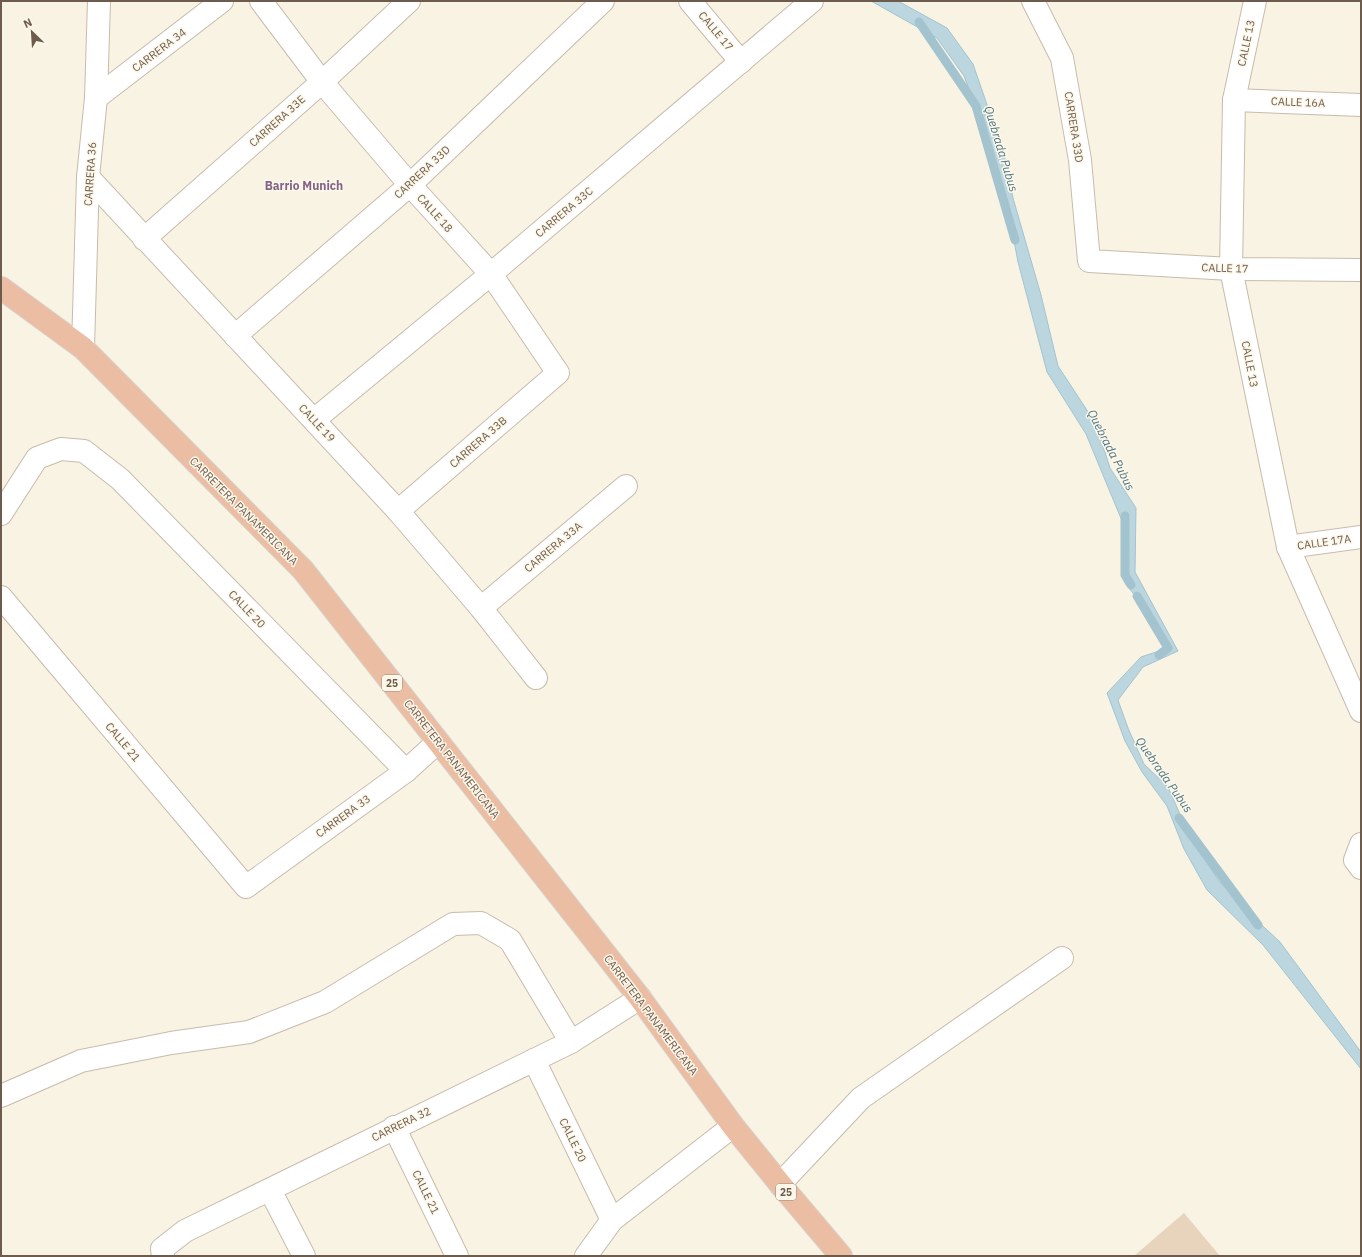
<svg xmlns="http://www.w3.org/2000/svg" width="1362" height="1257" font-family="'IBM Plex Sans',sans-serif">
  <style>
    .water { fill: #bbd6df; stroke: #a3c4cf }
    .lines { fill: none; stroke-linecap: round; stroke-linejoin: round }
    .stream { stroke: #a3c4cf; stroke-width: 9 }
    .building { fill: #e8d3bd }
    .minor-casing { stroke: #c8bbac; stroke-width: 24 }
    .highway-casing { stroke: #d6d1cd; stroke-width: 24 }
    .minor { stroke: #fff; stroke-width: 22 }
    .highway { stroke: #ebbda3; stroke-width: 22 }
    .labels { text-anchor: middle; stroke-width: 3; stroke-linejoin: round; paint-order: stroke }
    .shield { fill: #fcf7e9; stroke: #988a7c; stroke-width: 1 }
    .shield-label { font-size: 10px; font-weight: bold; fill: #6d5c4d }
    .street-label { font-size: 11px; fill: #6d5c4d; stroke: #fcf7e9 }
    .water-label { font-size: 12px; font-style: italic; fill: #4d7684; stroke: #fcf7e9 }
    .neighbourhood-label { font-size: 12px; font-weight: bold; fill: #81668a; stroke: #fcf7e9 }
  </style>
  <rect width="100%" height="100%" fill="#f9f3e4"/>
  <path class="water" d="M871 1H898L947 28 973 64 1004 154 1013 198 1041 295 1058 366 1096 424 1110 468 1136 508 1135 572 1178 651 1143 667 1118 700 1128 728 1144 764 1168 787 1190 837 1219 881 1251 915 1280 942 1361 1052V1069L1263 945 1207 890 1184 849 1167 806 1142 772 1125 741 1107 693 1141 657 1168 648 1151 616 1125 583V528L1086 434 1047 372 1018 262 1008 209 980 118 964 76 937 38Z"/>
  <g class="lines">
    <g class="stream">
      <path d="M919 22 976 106 1015 240"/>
      <path d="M1125 516V575L1131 585"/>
      <path d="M1137 596 1168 648 1159 655"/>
      <path d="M1179 818 1258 925"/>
    </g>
  </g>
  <path class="building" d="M1184 1213 1220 1256H1134Z"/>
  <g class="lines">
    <g class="minor-casing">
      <g id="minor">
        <path d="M261 1 322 82 410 185 491 274 558 373 398 511"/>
        <path d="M690 1 741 62"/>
        <path d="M1033 1 1062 58 1080 160 1089 261 1231 269 1361 270"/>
        <path d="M1255 1 1234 100 1231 269 1288 547 1361 711"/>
        <path d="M96 98 222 1"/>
        <path d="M1234 100 1361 105"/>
        <path d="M88 177 398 511 481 608 536 678"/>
        <path d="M144 239 322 82 409 1"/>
        <path d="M235 336 410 185 603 1"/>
        <path d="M83 348 88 177 96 98 99 1"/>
        <path d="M314 420 491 274 812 1"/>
        <path d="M1 514 37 458 61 449 84 451 120 479 406 771"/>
        <path d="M1288 547 1361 537"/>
        <path d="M1 597 246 887 406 771 438 742"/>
        <path d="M481 608 626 486"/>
        <path d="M1361 844 1355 860 1361 868"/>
        <path d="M534 1060 612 1220"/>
        <path d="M1 1096 81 1061 171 1043 249 1032 325 1002 453 924 481 923 510 940 571 1042"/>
        <path d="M394 1127 457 1256"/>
        <path d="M780 1184 861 1098 1062 958"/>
        <path d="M270 1190 304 1256"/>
        <path d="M163 1256 162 1249 185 1231 571 1042 640 998"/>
        <path d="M586 1256 612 1220 733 1126"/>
      </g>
    </g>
    <g class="highway-casing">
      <path id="highway" d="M1 288 83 348 303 570 640 998 733 1126 780 1184 841 1256"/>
    </g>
    <use href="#minor" class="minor"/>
    <use href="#highway" class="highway"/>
  </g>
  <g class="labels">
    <g class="shield">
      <rect x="382" y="675" width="20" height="16" rx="3"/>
      <rect x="776" y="1184" width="20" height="16" rx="3"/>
    </g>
    <g class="shield-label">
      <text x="392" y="687">25</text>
      <text x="786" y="1196">25</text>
    </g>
    <g class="street-label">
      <text transform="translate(716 31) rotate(50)" y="4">CALLE 17</text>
      <text transform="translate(1246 43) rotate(-78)" y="4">CALLE 13</text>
      <text transform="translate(159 50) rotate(-37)" y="4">CARRERA 34</text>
      <text transform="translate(1298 102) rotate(2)" y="4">CALLE 16A</text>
      <text transform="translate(277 121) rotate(-42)" y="4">CARRERA 33E</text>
      <text transform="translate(1074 127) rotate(81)" y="4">CARRERA 33D</text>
      <text transform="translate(422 172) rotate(-43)" y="4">CARRERA 33D</text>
      <text transform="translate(90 174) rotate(-86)" y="4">CARRERA 36</text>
      <text transform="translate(564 212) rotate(-40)" y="4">CARRERA 33C</text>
      <text transform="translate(435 213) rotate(48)" y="4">CALLE 18</text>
      <text transform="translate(1225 268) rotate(2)" y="4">CALLE 17</text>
      <text transform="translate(1250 364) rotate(79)" y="4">CALLE 13</text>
      <text transform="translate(317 423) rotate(47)" y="4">CALLE 19</text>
      <text transform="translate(478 442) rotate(-41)" y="4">CARRERA 33B</text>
      <text transform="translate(244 511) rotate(45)" y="4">CARRETERA PANAMERICANA</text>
      <text transform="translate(1324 542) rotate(-8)" y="4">CALLE 17A</text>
      <text transform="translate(553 547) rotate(-40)" y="4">CARRERA 33A</text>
      <text transform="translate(247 609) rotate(46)" y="4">CALLE 20</text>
      <text transform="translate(123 742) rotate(50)" y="4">CALLE 21</text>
      <text transform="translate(452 759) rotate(52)" y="4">CARRETERA PANAMERICANA</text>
      <text transform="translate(343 816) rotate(-36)" y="4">CARRERA 33</text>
      <text transform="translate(651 1015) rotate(53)" y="4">CARRETERA PANAMERICANA</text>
      <text transform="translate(401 1124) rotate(-26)" y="4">CARRERA 32</text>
      <text transform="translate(573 1140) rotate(64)" y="4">CALLE 20</text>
      <text transform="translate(426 1192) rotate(64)" y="4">CALLE 21</text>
    </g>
    <g class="water-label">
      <text transform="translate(1001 149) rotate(73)" y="4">Quebrada Pubus</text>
      <text transform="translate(1111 450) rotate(63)" y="4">Quebrada Pubus</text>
      <text transform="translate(1164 775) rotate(55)" y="4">Quebrada Pubus</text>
    </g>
    <g class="neighbourhood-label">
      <text x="304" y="190">Barrio Munich</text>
    </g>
  </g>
  <rect width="1362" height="1257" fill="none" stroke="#6d5c4d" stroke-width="4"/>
  <g transform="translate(32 32) rotate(335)" stroke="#fcf7e9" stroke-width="3" paint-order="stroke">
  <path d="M0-3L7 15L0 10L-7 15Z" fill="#6d5c4d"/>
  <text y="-6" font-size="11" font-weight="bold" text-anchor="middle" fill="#6d5c4d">N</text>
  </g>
</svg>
